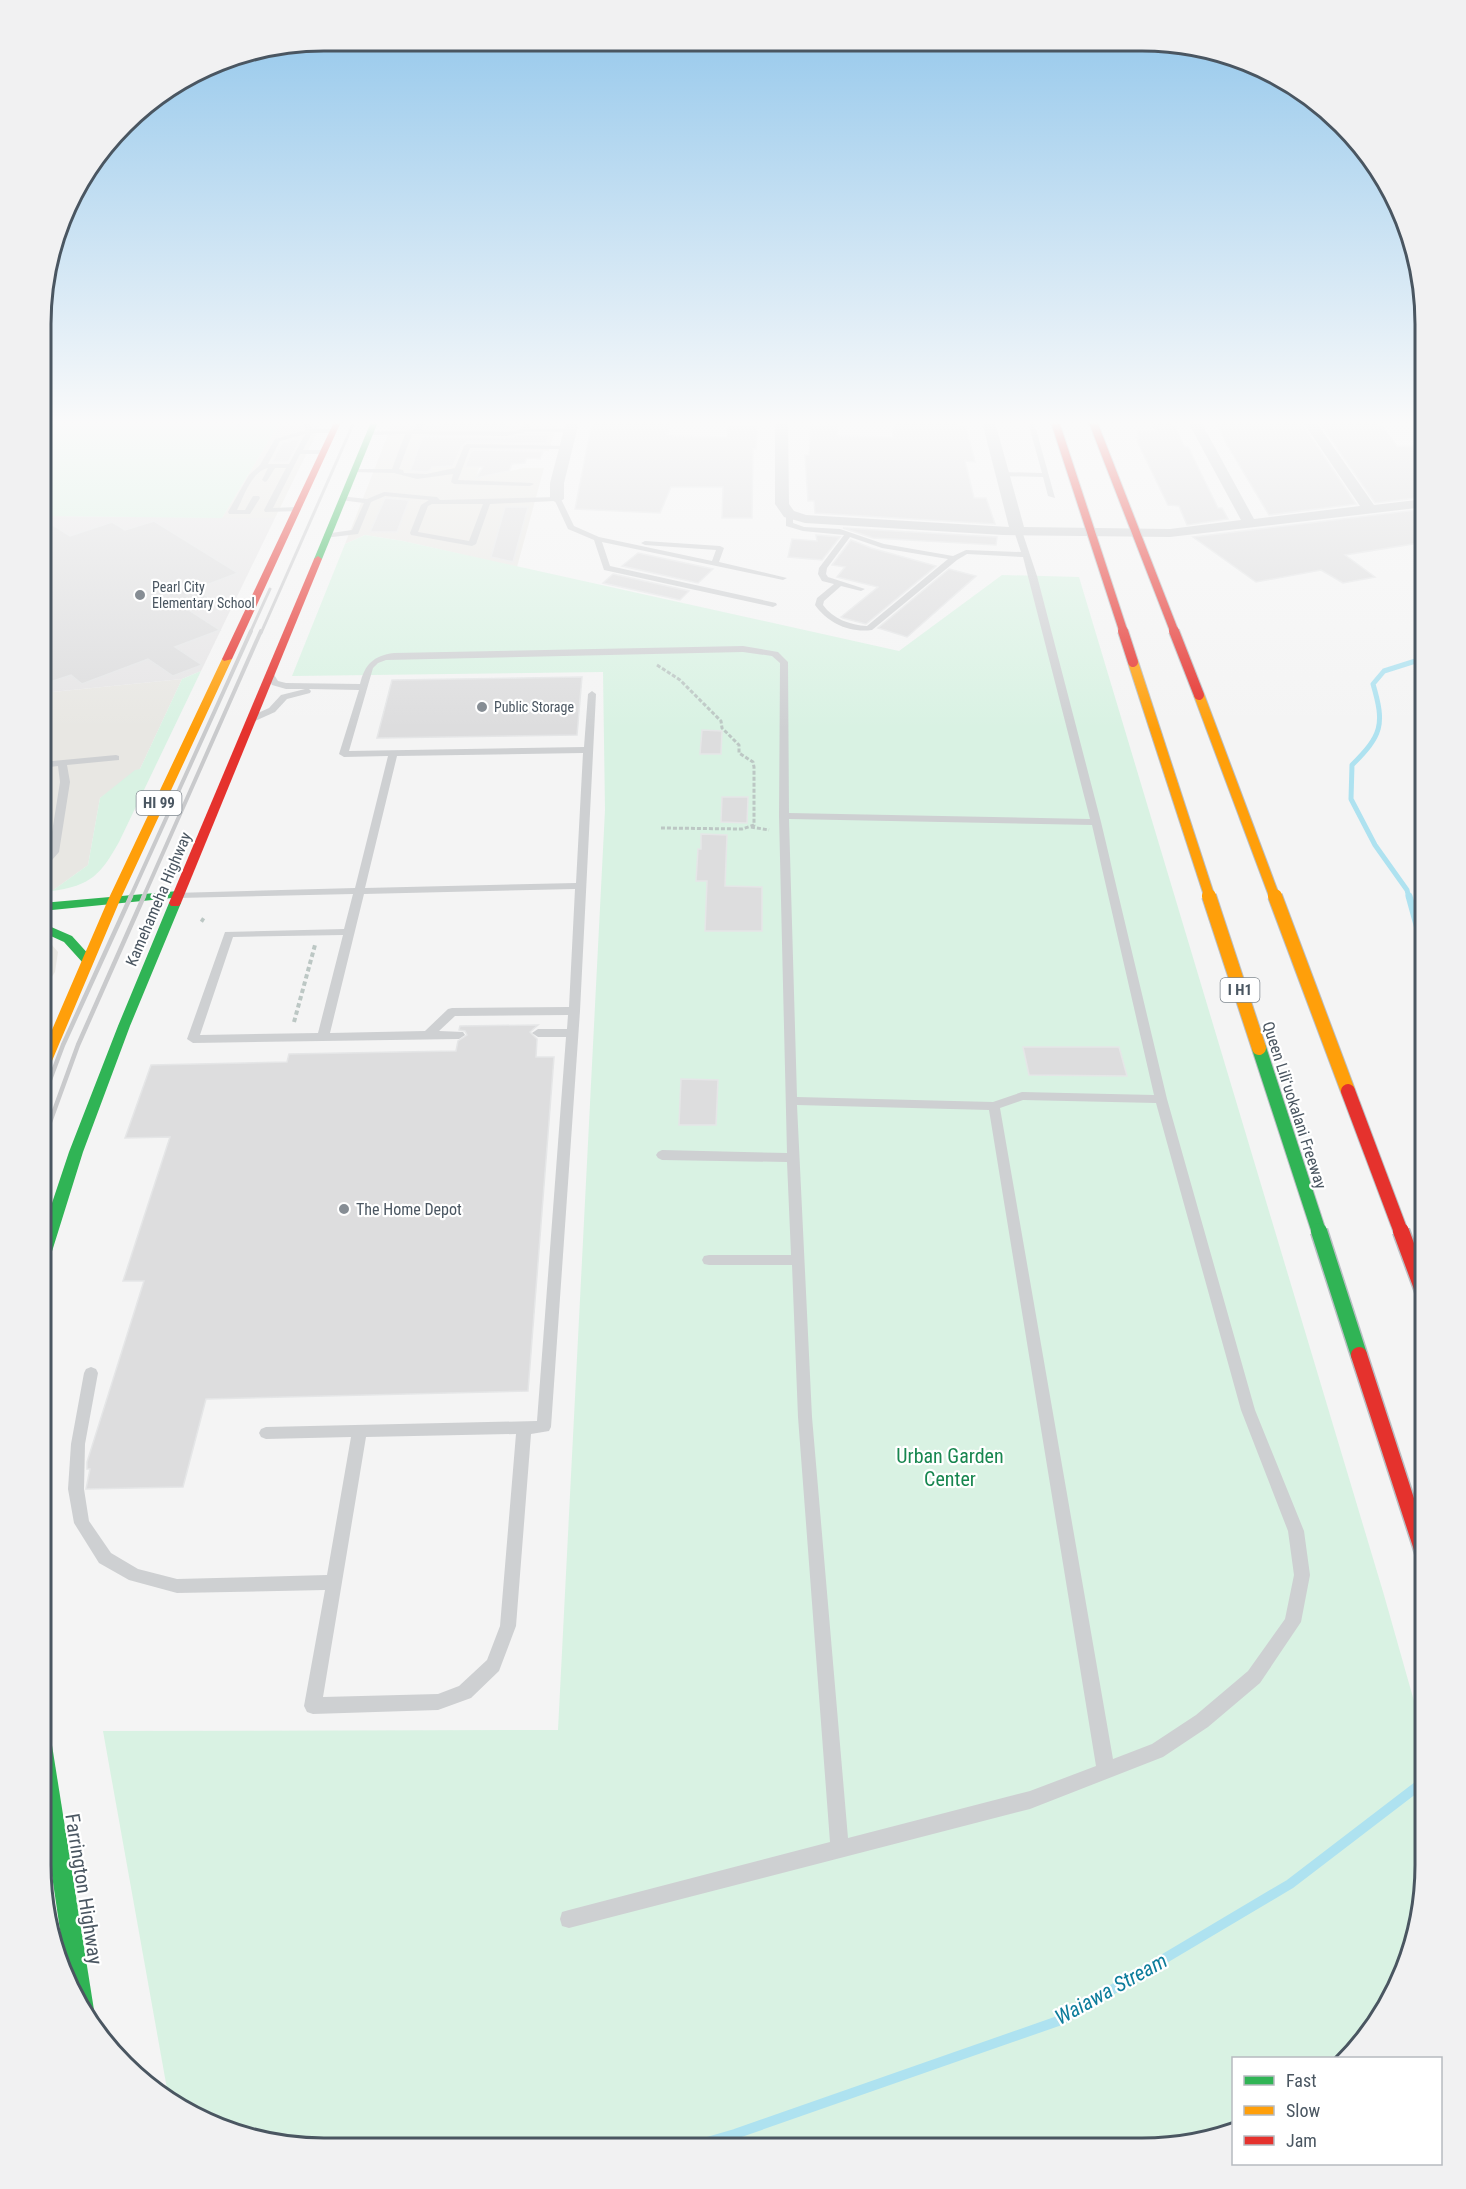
<svg xmlns="http://www.w3.org/2000/svg" width="1466" height="2189" font-family="'Roboto Condensed',sans-serif">
  <style>
    .commercial { fill: #e8e7e3 }
    .education { fill: #e6e5e6 }
    .green { fill: #d9f2e3 }
    .lines { fill: none; stroke-linecap: round; stroke-linejoin: round }
    .stream-far2 { stroke: #aee2f0; stroke-width: 5 }
    .stream-far1 { stroke: #aee2f0; stroke-width: 7 }
    .stream { stroke: #aee2f0; stroke-width: 10 }
    .building { fill: #ddddde; stroke: #e5e6e7; stroke-width: 1.5 }
    .path-far2 { stroke: #bcc7c4; stroke-width: 2; stroke-dasharray: 3 1.5; stroke-linecap: butt }
    .path-far1 { stroke: #bcc7c4; stroke-width: 3; stroke-dasharray: 4 2; stroke-linecap: butt }
    .path { stroke: #bcc7c4; stroke-width: 4; stroke-dasharray: 4.5 3; stroke-linecap: butt }
    .lane { fill: #ced0d2; fill-rule: evenodd }
    .street { fill: #ced0d2; fill-rule: evenodd }
    .fast { fill: #30b455; fill-rule: evenodd }
    .slow { fill: #ff9f0a; fill-rule: evenodd }
    .jam { fill: #e5322d; fill-rule: evenodd }
    .rail-far2 { stroke: #c9cacc; stroke-width: 3 }
    .rail-far1 { stroke: #c9cacc; stroke-width: 4 }
    .rail { stroke: #c9cacc; stroke-width: 4.5 }
    .fast-bridge-far1-casing { stroke: #b9bec3; stroke-width: 16; stroke-linecap: butt }
    .fast-bridge-casing { stroke: #b9bec3; stroke-width: 19; stroke-linecap: butt }
    .slow-bridge-far1-casing { stroke: #b9bec3; stroke-width: 12; stroke-linecap: butt }
    .slow-bridge-casing { stroke: #b9bec3; stroke-width: 16; stroke-linecap: butt }
    .jam-bridge-far3-casing { stroke: #b9bec3; stroke-width: 10; stroke-linecap: butt }
    .jam-bridge-far2-casing { stroke: #b9bec3; stroke-width: 12; stroke-linecap: butt }
    .jam-bridge-far1-casing { stroke: #b9bec3; stroke-width: 16; stroke-linecap: butt }
    .jam-bridge-casing { stroke: #b9bec3; stroke-width: 19; stroke-linecap: butt }
    .fast-bridge-far1 { stroke: #30b455; stroke-width: 14 }
    .fast-bridge { stroke: #30b455; stroke-width: 16 }
    .slow-bridge-far1 { stroke: #ff9f0a; stroke-width: 10 }
    .slow-bridge { stroke: #ff9f0a; stroke-width: 14 }
    .jam-bridge-far3 { stroke: #e5322d; stroke-width: 8 }
    .jam-bridge-far2 { stroke: #e5322d; stroke-width: 10 }
    .jam-bridge-far1 { stroke: #e5322d; stroke-width: 14 }
    .jam-bridge { stroke: #e5322d; stroke-width: 16 }
    .poi-dot { fill: #868d94; stroke: #fff; stroke-width: 2 }
    .labels { text-anchor: middle; stroke-width: 4.5; stroke-linejoin: round; paint-order: stroke }
    .far-poi-label { font-size: 14px; fill: #4a5661; stroke: #fff; text-anchor: start }
    .shield { fill: #fff; stroke: #808990; stroke-width: 1.5 }
    .shield-label { font-size: 15px; font-weight: bold; fill: #4a5661 }
    .street-label { font-size: 16px; fill: #4a5661; stroke: #fff }
    .poi-label { font-size: 16px; fill: #4a5661; stroke: #fff; text-anchor: start }
    .near-park-label { font-size: 20px; fill: #17864f; stroke: #fff }
    .near-street-label { font-size: 20px; fill: #4a5661; stroke: #fff }
    .near-water-label { font-size: 21px; font-style: italic; fill: #0c7c9b; stroke: #fff }
    .rim { fill: none; stroke: #4a5661; stroke-width: 3 }
  </style>
  <rect width="100%" height="100%" fill="#f4f4f4"/>
  <g class="commercial">
    <path d="M280 422H322L275 518H222Z"/>
    <path d="M393 422H557L549 451 485 450 477 474 491 475 524 468H544L517 567 403 541 365 535 345 544Z"/>
    <path d="M182 679 140 769 100 798 88 865 52 891 42 892V693Z"/>
    <path d="M42 941 52 945 58 952 55 972 42 992Z"/>
  </g>
  <path class="education" d="M43 516 275 518 201 671 182 679 42 693Z"/>
  <g class="green">
    <path d="M43 422H280L222 518 43 516Z"/>
    <path d="M365 535 403 541 899 651 1002 575 1079 577 1384 1595 1425 1740V1884L1404 1973 1367 2037 1346 2058H1234L1233 2130 1143 2148 287 2146 216 2127 169 2100 103 1731 558 1730 605 810 603 672 292 676 345 544Z"/>
    <path d="M201 671 119 842C101 874 91 886 52 891L88 865 100 798 135 770 140 769 182 679Z"/>
  </g>
  <g class="lines">
    <path class="stream-far2" d="M1409 898 1407 890 1375 845 1351 799 1352 765C1382 735 1385 725 1373 684L1384 671 1425 658"/>
    <path class="stream-far1" d="M1409 896 1425 954"/>
    <path class="stream" d="M690 2147 735 2134 1061 2020 1290 1884 1418 1786 1425 1777"/>
  </g>
  <g class="building">
    <path d="M443 422H506L503 430 431 428Z"/>
    <path d="M592 422H670L668 435 672 436 727 437 728 426H757L756 449H753L752 518H722L723 487H671L660 513 575 509Z"/>
    <path d="M895 422H959L960 426 966 427 975 462 965 461 974 498H986L995 524 815 513 814 501H808L805 455H809L811 425H837L838 436 893 437 892 428H896Z"/>
    <path d="M1151 422H1172L1185 447H1188L1218 508H1222L1228 519 1187 525 1179 506 1168 505 1137 441H1139L1137 438H1140L1137 431H1155Z"/>
    <path d="M1263 422H1301L1356 504 1269 515 1226 443 1217 423 1265 424Z"/>
    <path d="M1319 422H1379L1397 446 1425 447V497L1375 503Z"/>
    <path d="M526 434H549L546 443 467 442 462 445 453 466 432 467 430 471 426 472 410 471 423 436 507 438Z"/>
    <path d="M301 438 288 462H272L282 443Z"/>
    <path d="M472 450 543 451 540 459 527 458 525 463 512 464 509 471 476 478 483 467H465Z"/>
    <path d="M385 498 409 500 397 532H370Z"/>
    <path d="M505 507H528L513 562 491 557Z"/>
    <path d="M1425 509V523L1415 525 1425 532V542L1345 555 1375 577 1343 583 1321 570 1256 582 1193 537Z"/>
    <path d="M154 521 238 573 196 589 210 598 184 607 220 630 175 647 202 665 173 676 148 659 82 684 71 675 50 682 42 676 43 528 53 525 70 536 112 522 125 530Z"/>
    <path d="M843 528 997 537 996 545 873 538Z"/>
    <path d="M816 535 840 537 822 560 788 557 792 539 817 541Z"/>
    <path d="M851 540 871 548 936 566 866 624 843 618 841 617 878 587 837 577 845 567 832 565Z"/>
    <path d="M638 553 713 569 698 583 622 566Z"/>
    <path d="M949 569 976 576 907 637 878 628Z"/>
    <path d="M613 574 689 591 680 600 603 583Z"/>
    <path d="M582 677 577 735 377 738 392 680Z"/>
    <path d="M702 730 722 731 721 754H700Z"/>
    <path d="M722 797H748L747 823 721 822Z"/>
    <path d="M701 834 727 835 725 886 762 887V931H705L707 881H696L698 849H701Z"/>
    <path d="M538 1025 530 1032 537 1039 536 1057H554L528 1391 206 1399 183 1487 86 1489 90 1469H87V1462L144 1281H123L170 1137 125 1138 151 1065 287 1062 289 1054 456 1051 458 1041 467 1035 465 1031 459 1030 460 1026Z"/>
    <path d="M1023 1047H1119L1127 1076 1029 1075Z"/>
    <path d="M681 1079 718 1080 716 1125H679Z"/>
  </g>
  <g class="lines">
    <g class="path-far2">
      <path d="M238 426 240 422"/>
      <path d="M43 432 48 426H46"/>
      <path d="M43 437 56 422"/>
    </g>
    <g class="path-far1">
      <path d="M657 665 680 680 721 721 722 728 739 745V753L753 762 754 767V825L742 829 661 828"/>
      <path d="M751 827 769 830"/>
    </g>
    <g class="path">
      <path d="M201 919 204 921"/>
      <path d="M294 1022 315 945"/>
    </g>
    <g class="lane">
      <path d="M303 422H309L312 429H333L336 431 333 433H312L303 450H324L327 452 324 454H300L273 508 297 507 301 509 300 511 265 512 264 510 286 468H275L267 481 265 482 262 480 268 468C252 471 244 496 237 510H245L253 496H259L260 498 250 514H229L228 512 249 475 260 465 275 439 306 430ZM305 434 289 464H268L280 441Z"/>
      <path d="M418 422H424L421 430 507 432 523 429 525 422 529 423 530 428H571L574 430 571 432H526L507 436 412 434 399 469 403 470 404 473 426 474 455 468 464 446 467 444 569 446 570 447 567 449 470 448 458 480 532 483 534 484 530 486 454 484 451 482 453 474 417 479 394 473 353 472V470L355 469H392L405 434 371 435 369 434V432L414 430Z"/>
      <path d="M1028 422H1034L1055 498 1048 496 1043 477 1001 476 998 474 1001 472 1042 473Z"/>
      <path d="M384 492 437 497 440 500 557 497 561 499 574 526 599 537 712 561 716 550 645 545 641 543 645 541 720 546 724 548 719 562 787 578 783 580 602 542 610 566 776 603 777 605 773 607 604 570 594 540 568 529 555 501 490 504 476 544 472 546 411 535 410 533 421 505 429 500 385 496 371 502 358 534 324 538V534L352 530 364 503 340 500V496L367 499ZM432 504H483L469 541 418 532 428 506Z"/>
      <path d="M786 512 793 514V523L804 527 840 529 884 544 953 556 966 550 1021 552 1014 531 1018 529 1022 531 1037 576 1101 822 1167 1099 1255 1410 1304 1531 1310 1575 1301 1622 1260 1683 1208 1727 1163 1757 1030 1809 569 1928 562 1926 560 1919 562 1912 569 1910 830 1842 798 1417 792 1265H709L704 1264 702 1260 704 1256 709 1255H791L787 1162 662 1160 658 1158 656 1155 658 1152 662 1150 787 1153 779 816 780 663 772 656 743 652 386 660 378 663 373 668 349 751 584 747 588 694 592 691 596 694 580 1011 551 1427 549 1431 531 1434 516 1626 499 1671 471 1698 438 1710 313 1714 307 1712 304 1706 325 1590 177 1593 129 1580 99 1563 74 1523 68 1489 71 1444 84 1373 86 1369 91 1367 96 1369 98 1373 85 1444 84 1489 89 1521 111 1553 138 1569 177 1579 327 1575 351 1437 266 1439 261 1437 259 1433 261 1429 266 1427 537 1421 566 1037H538L532 1033 538 1029H567L568 1015 455 1016 439 1031 463 1032 465 1035 459 1039 193 1043 187 1039 225 932 344 929 353 894 178 898 173 895 174 893 355 888 388 756 344 757 339 754 359 690 309 689 311 691 310 693 287 699 275 712 255 721H249V717L269 708 281 695 305 689H286L272 685 266 675 267 673H273L278 681 286 683 360 684C365 664 373 656 394 653L743 646 778 652 788 662 789 813 1090 819 1023 557 967 554 957 560 872 630C849 633 828 623 815 605L817 598 834 584 822 581 818 574 819 568 844 535 803 531 786 526ZM850 537 882 548 948 559 867 626C850 625 833 619 823 605L824 601 841 586 861 591 865 589 828 577 826 574 827 568ZM583 753 576 883 365 888 397 756ZM789 819 1092 825 1154 1095 1022 1092 993 1102 797 1097ZM575 889 569 1007 452 1008 448 1009 425 1031 330 1033 364 894ZM343 935 318 1033 200 1035 233 937ZM1023 1100 1156 1103 1241 1410 1288 1531 1294 1575 1285 1619 1248 1671 1196 1715 1152 1744 1113 1759 1000 1108ZM797 1105 989 1110 1096 1766 1030 1791 848 1838 812 1417ZM516 1434 500 1626 487 1660 459 1686 438 1694 323 1697 366 1437Z"/>
      <path d="M43 518H48L49 520 43 522Z"/>
      <path d="M116 755 119 756V760L67 765 70 782 59 852 46 867 42 868V859L49 851 60 782 58 766 42 768V762Z"/>
    </g>
    <g class="street">
      <path d="M566 422H579L564 483V499L557 503 550 499V483Z"/>
      <path d="M775 422H788L789 504 794 511 806 515 1009 527 982 422H995L1024 527 1170 529 1241 520 1188 422H1201L1254 519 1360 506 1303 422H1316L1374 505 1425 499V507L1170 537 1003 535 805 523 784 517 775 504Z"/>
      <path d="M1414 422H1425V428Z"/>
    </g>
    <g class="fast">
      <path d="M371 422H378L322 559 315 561 314 559Z"/>
      <path d="M178 891 184 895 182 897 42 911V903Z"/>
      <path d="M175 899 181 903 130 1026 83 1152 49 1261 46 1265 41 1267V1236L69 1152 118 1026 169 903Z"/>
      <path d="M42 923 72 936 91 957 93 960 91 963H83L64 942 42 932Z"/>
      <path d="M41 1729 48 1732 51 1739 94 2010 88 2019 68 1984 41 1801Z"/>
    </g>
    <path class="slow" d="M227 656 232 659 120 900 49 1068 42 1072V1053L108 900 222 659Z"/>
    <g class="jam">
      <path d="M334 422H341L232 659 224 661 222 659Z"/>
      <path d="M318 556 322 559 181 903 179 906H171L169 903 314 559Z"/>
    </g>
    <g class="rail-far2">
      <path d="M250 633 270 589"/>
      <path d="M261 633 354 422"/>
    </g>
    <g class="rail-far1">
      <path d="M130 898 251 631"/>
      <path d="M143 898 261 631"/>
    </g>
    <g class="rail">
      <path d="M42 1101 63 1045 131 896"/>
      <path d="M42 1144 78 1045 144 896"/>
    </g>
    <g class="fast-bridge-far1-casing">
      <path id="fast-bridge-far1" d="M1259 1048 1319 1232"/>
    </g>
    <g class="fast-bridge-casing">
      <path id="fast-bridge" d="M1319 1231 1359 1355"/>
    </g>
    <g class="slow-bridge-far1-casing">
      <g id="slow-bridge-far1">
        <path d="M1133 662 1210 898"/>
        <path d="M1199 695 1275 898"/>
      </g>
    </g>
    <g class="slow-bridge-casing">
      <g id="slow-bridge">
        <path d="M1209 896 1259 1048"/>
        <path d="M1275 896 1348 1091"/>
      </g>
    </g>
    <g class="jam-bridge-far3-casing">
      <g id="jam-bridge-far3">
        <path d="M1055 422 1124 633"/>
        <path d="M1093 422 1175 633"/>
      </g>
    </g>
    <g class="jam-bridge-far2-casing">
      <g id="jam-bridge-far2">
        <path d="M1123 631 1133 662"/>
        <path d="M1174 631 1199 695"/>
      </g>
    </g>
    <g class="jam-bridge-far1-casing">
      <path id="jam-bridge-far1" d="M1348 1091 1401 1232"/>
    </g>
    <g class="jam-bridge-casing">
      <g id="jam-bridge">
        <path d="M1401 1231 1425 1296"/>
        <path d="M1359 1355 1425 1558"/>
      </g>
    </g>
    <use href="#fast-bridge-far1" class="fast-bridge-far1"/>
    <use href="#fast-bridge" class="fast-bridge"/>
    <use href="#slow-bridge-far1" class="slow-bridge-far1"/>
    <use href="#slow-bridge" class="slow-bridge"/>
    <use href="#jam-bridge-far3" class="jam-bridge-far3"/>
    <use href="#jam-bridge-far2" class="jam-bridge-far2"/>
    <use href="#jam-bridge-far1" class="jam-bridge-far1"/>
    <use href="#jam-bridge" class="jam-bridge"/>
  </g>
  <linearGradient id="sky" x2="0" y2="1"><stop stop-color="#91c6eb"/><stop offset="0.58" stop-color="#fafafa"/><stop offset="1" stop-color="#fafafa" stop-opacity="0"/></linearGradient>
  <rect width="1466" height="729" fill="url(#sky)"/>
  <g class="poi-dot">
    <circle cx="140" cy="595" r="6"/>
    <circle cx="482" cy="707" r="6"/>
    <circle cx="344" cy="1209" r="6"/>
  </g>
  <g class="labels">
    <g class="far-poi-label">
      <text x="152" y="592">Pearl City<tspan x="152" dy="16">Elementary School</tspan></text>
      <text x="494" y="712">Public Storage</text>
    </g>
    <g class="shield">
      <rect x="136.5" y="791" width="45" height="24" rx="4.5"/>
      <rect x="1220.5" y="978" width="39" height="24" rx="4.5"/>
    </g>
    <g class="shield-label">
      <text x="159" y="808">HI 99</text>
      <text x="1240" y="995">I H1</text>
    </g>
    <g class="street-label">
      <text transform="translate(158 899) rotate(-67)" y="6">Kamehameha Highway</text>
      <text transform="translate(1295 1105) rotate(72)" y="6">Queen Liliʻuokalani Freeway</text>
    </g>
    <g class="poi-label">
      <text x="356" y="1215">The Home Depot</text>
    </g>
    <g class="near-park-label">
      <text x="950" y="1463">Urban Garden<tspan x="950" dy="23">Center</tspan></text>
    </g>
    <g class="near-street-label">
      <text transform="translate(84 1889) rotate(81)" y="7">Farrington Highway</text>
    </g>
    <g class="near-water-label">
      <text transform="translate(1111 1989) rotate(-29)" y="7">Waiawa Stream</text>
    </g>
  </g>
  <path d="M0 0H1466V2189H0ZM324 51H1142A273 273 0 0 1 1415 324V1865A273 273 0 0 1 1142 2138H324A273 273 0 0 1 51 1865V324A273 273 0 0 1 324 51Z" fill="#f1f1f2" fill-rule="evenodd"/>
  <path class="rim" d="M324 51H1142A273 273 0 0 1 1415 324V1865A273 273 0 0 1 1142 2138H324A273 273 0 0 1 51 1865V324A273 273 0 0 1 324 51Z"/>
  <rect x="1232" y="2057" width="210" height="108" fill="#ffffff" stroke="#b7bbc0" stroke-width="1.5"/>
  <rect x="1244" y="2076" width="30" height="9" fill="#30b455" stroke="#b7bbc0" stroke-width="1.5"/>
  <text x="1286" y="2087" font-size="18" fill="#4a5661">Fast</text>
  <rect x="1244" y="2106" width="30" height="9" fill="#ff9f0a" stroke="#b7bbc0" stroke-width="1.5"/>
  <text x="1286" y="2117" font-size="18" fill="#4a5661">Slow</text>
  <rect x="1244" y="2136" width="30" height="9" fill="#e5322d" stroke="#b7bbc0" stroke-width="1.5"/>
  <text x="1286" y="2147" font-size="18" fill="#4a5661">Jam</text>
</svg>
